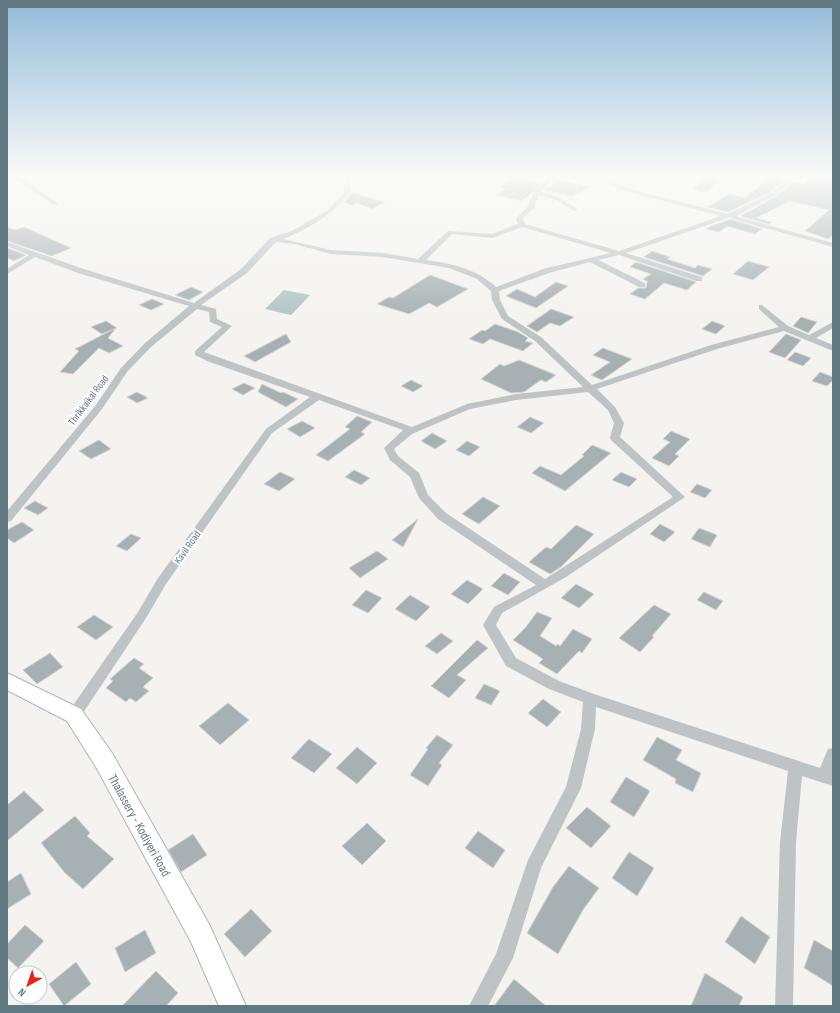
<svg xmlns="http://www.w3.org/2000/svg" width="840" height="1013" font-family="'Sofia Sans Condensed',sans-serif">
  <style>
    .water { fill: #b3c5c6 }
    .building { fill: #a7b1b4; stroke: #d5d4d2 }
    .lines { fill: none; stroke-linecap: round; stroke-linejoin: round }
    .secondary-casing { stroke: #aeb6b9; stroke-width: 2 }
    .minor { fill: #bec3c6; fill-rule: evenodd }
    .secondary { fill: #fff; fill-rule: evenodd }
    .labels { text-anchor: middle; stroke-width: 4; stroke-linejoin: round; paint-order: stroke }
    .street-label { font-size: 11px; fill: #617982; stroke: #fff }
    .near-street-label { font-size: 13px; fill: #617982; stroke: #fff }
  </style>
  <rect width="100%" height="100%" fill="#f4f3ef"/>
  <path class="water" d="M284 290 310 295 291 315 265 309Z"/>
  <g class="building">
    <path d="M518 177 541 183 531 194 521 201 496 195 506 189 498 187Z"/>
    <path d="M709 177H723L706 193 693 189Z"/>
    <path d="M771 177 786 179 769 193 728 212 707 207 730 194 745 198Z"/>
    <path d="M811 177 833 180V235L828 239 805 231 829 210 790 201 756 218 771 222 769 224 740 216 775 197 795 181 804 184Z"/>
    <path d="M558 179 589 187 572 196 544 190Z"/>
    <path d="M352 193 385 202 372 209 357 203 352 205 344 202Z"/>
    <path d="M731 219 733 220 762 229 755 234 727 226 719 232 706 229 711 226Z"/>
    <path d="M7 227 15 230 24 227 71 248 52 256 7 241Z"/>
    <path d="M7 248 26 255 14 261 7 258Z"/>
    <path d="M652 251 670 257 667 259 695 268 698 265 712 269 703 276 644 257Z"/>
    <path d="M748 261 769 267 753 280 733 274Z"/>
    <path d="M636 262 696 282 687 290 664 283 645 299 630 294 638 288H646L647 281 643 279 651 274 630 267Z"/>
    <path d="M430 275 468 289 437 307 429 303 409 314 377 304 389 297 393 298Z"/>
    <path d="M556 282 568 286 536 308 506 296 517 289 535 297Z"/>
    <path d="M191 287 203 292 189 300 175 295Z"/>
    <path d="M152 299 164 304 151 310 139 305Z"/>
    <path d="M551 309 574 317 560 326 550 323 537 332 527 326Z"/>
    <path d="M801 317 817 322 808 333 793 326Z"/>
    <path d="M106 321 117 328 102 334 91 327Z"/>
    <path d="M712 321 725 326 716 334 702 329Z"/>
    <path d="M495 324 518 332 528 338 525 341 533 343 523 351 490 339 483 344 469 339 482 330 485 331Z"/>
    <path d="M116 328 108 338 123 346 109 353 99 348 73 374 60 372 79 351 75 349Z"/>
    <path d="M286 334 291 342 255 362 244 356Z"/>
    <path d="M786 334 801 340 785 358 769 352Z"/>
    <path d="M603 348 632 359 602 380 591 375 610 362 593 355Z"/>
    <path d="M795 352 811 358 803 366 787 360Z"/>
    <path d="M519 360 556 375 546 382 541 380 524 392 511 393 481 379 500 364 504 366Z"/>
    <path d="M820 372 833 377V380L827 386 812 381Z"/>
    <path d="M411 380 423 386 413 392 401 386Z"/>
    <path d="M244 383 255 388 243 395 232 389Z"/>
    <path d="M262 384 281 393 283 392 298 399 286 407 258 392Z"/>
    <path d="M137 392 148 398 137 403 127 397Z"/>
    <path d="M357 416 372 422 361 432 365 434 328 461 316 455 350 429 345 427Z"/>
    <path d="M530 417 544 423 531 433 517 427Z"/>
    <path d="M302 421 315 428 300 437 287 429Z"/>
    <path d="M671 431 690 439 675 454 679 456 669 466 652 458 670 442 663 439Z"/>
    <path d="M432 433 447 441 435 449 421 441Z"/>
    <path d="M99 440 111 449 91 459 79 451Z"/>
    <path d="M467 441 480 447 469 456 456 450Z"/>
    <path d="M592 445 611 453 565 491 532 473 540 466 561 475 584 456 582 455Z"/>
    <path d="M354 470 370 478 361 485 345 477Z"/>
    <path d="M280 472 295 479 279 491 264 484Z"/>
    <path d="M621 472 637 479 629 487 612 480Z"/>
    <path d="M697 484 712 490 705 498 690 492Z"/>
    <path d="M483 497 500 506 479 524 462 514Z"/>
    <path d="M35 501 48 508 38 515 24 508Z"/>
    <path d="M418 519 403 547 392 540Z"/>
    <path d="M22 522 34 530 14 543 7 538V530Z"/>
    <path d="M660 524 675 532 664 542 650 534Z"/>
    <path d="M576 525 594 534 561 567 550 574 529 562 546 547 551 549Z"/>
    <path d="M699 528 717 535 710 547 691 539Z"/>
    <path d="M131 534 141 538 127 551 116 546Z"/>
    <path d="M377 551 388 559 360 578 349 568Z"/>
    <path d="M504 573 520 582 508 595 491 586Z"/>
    <path d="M467 580 483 589 468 604 451 594Z"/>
    <path d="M576 584 594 594 579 608 561 598Z"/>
    <path d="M366 590 382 598 368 613 352 605Z"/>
    <path d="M704 592 723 601 716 610 697 600Z"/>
    <path d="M410 595 430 607 416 621 395 609Z"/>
    <path d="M654 605 671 614 652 636 654 637 640 652 619 638Z"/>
    <path d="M537 612 552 618 540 636 556 646 557 644 560 646 573 629 592 639 582 653 579 651 557 674 539 663 543 659 513 640 526 627Z"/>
    <path d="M94 615 113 627 96 640 77 627Z"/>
    <path d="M441 633 453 641 437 654 425 646Z"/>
    <path d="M477 640 488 648 457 675 466 680 449 698 431 686Z"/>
    <path d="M50 653 63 667 37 684 23 670Z"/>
    <path d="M134 658 144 664 139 668 153 678 143 687 149 691 136 702 130 698 126 702 106 688 113 681 110 679Z"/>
    <path d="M484 684 500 691 491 705 475 698Z"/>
    <path d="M543 699 561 712 547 727 528 713Z"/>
    <path d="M228 703 249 720 220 745 199 726Z"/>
    <path d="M437 735 453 745 439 763 442 765 428 786 410 775 428 749 426 748Z"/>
    <path d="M657 737 682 750 676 760 701 773 693 792 675 783 676 779 643 760Z"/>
    <path d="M309 739 332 754 314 773 291 758Z"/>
    <path d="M357 747 377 763 357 784 336 768Z"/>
    <path d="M626 777 650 791 634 817 610 802Z"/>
    <path d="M24 791 44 810 7 841V805Z"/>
    <path d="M587 807 611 826 591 848 566 828Z"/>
    <path d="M75 816 90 833 87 836 114 859 83 889 65 873 41 843Z"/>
    <path d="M367 823 386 841 362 865 342 846Z"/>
    <path d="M478 831 505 850 493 868 465 848Z"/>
    <path d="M193 834 207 855 181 872 168 850Z"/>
    <path d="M629 852 654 868 637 896 612 878Z"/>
    <path d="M569 866 599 888 583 910 558 954 527 933 553 887Z"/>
    <path d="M21 873 31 894 7 909V882Z"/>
    <path d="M251 909 272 931 245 957 224 934Z"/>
    <path d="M741 916 770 937 755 964 725 942Z"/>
    <path d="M25 925 44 941 18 968 7 958V944Z"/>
    <path d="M145 930 156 953 125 972 115 948Z"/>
    <path d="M814 940 833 951V986L804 968Z"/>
    <path d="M76 962 91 984 64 1006 49 984Z"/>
    <path d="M156 971 178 993 166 1006H122Z"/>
    <path d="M705 973 743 997 739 1006H691Z"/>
    <path d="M514 979 546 1006H494Z"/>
  </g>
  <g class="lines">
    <g class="secondary-casing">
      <path id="secondary" d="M7 673 81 709 112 753 209 924 246 1006H219L191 942 96 767 67 721 7 690Z"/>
    </g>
    <g class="minor">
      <path d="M12 177H20L59 204 54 205Z"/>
      <path d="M348 177H354L350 186V193C333 214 309 229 283 239L331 250 383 253 418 259 448 231 492 234 518 224 516 218 528 207 534 191 549 177H556L541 191 558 197 579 210 574 211 554 199 538 195 534 208 523 218 525 224 619 251 721 216 622 190 595 177H604L626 188 728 214 770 194 791 177H798L774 196 738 215V217L833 243V247L733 219 731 217 626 253 702 277V281H696L619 255 598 260 645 283V287H639L590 262 549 273 499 291 500 300 508 316 541 337 592 385 711 345 779 327 759 309V305H762L788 326 809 335 833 322V328L816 338 833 345V351L784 331 717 349 597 389 615 407 624 423 620 437 685 497 566 577 502 613 496 625 516 658 559 681 594 694 820 768 828 749 833 748V786L802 776 796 842 793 1006H775L780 842 788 771 596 707 595 729 581 788 541 868 513 958 488 1006H469L496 954 528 860 566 787 581 729 583 702 549 689 506 666 483 625 494 607 536 585 438 519 419 498 410 477 390 460 384 448 403 430 319 400 272 433 166 584 146 618 79 719 74 721 69 719 67 715 69 711 138 612 158 578 266 429 310 397 207 361 195 355V351L222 327 210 322 209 312 197 309 151 347 127 372 102 409 11 521 7 522V511L96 405 121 368 145 343 189 306 78 273 35 257 7 274V269L29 255 7 246V242L84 269 194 303 241 269 270 238 292 231 328 210 344 193V186ZM522 227 611 253 543 269 496 287C475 268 453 264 426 260L452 234 493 238ZM276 242 295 244 331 254 383 257 449 268 477 279 491 291 492 300 502 319 535 341 583 387 516 394 467 404 412 427 204 352 232 326 217 319 216 309 201 305 247 273ZM588 392 608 410 614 423 610 438 611 440 673 497 545 579 446 513 428 495 419 473 398 456 394 449 412 434 470 409 516 400Z"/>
    </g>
    <use href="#secondary" class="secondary"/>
  </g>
  <linearGradient id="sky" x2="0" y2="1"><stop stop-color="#93bbda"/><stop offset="0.55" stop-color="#fafaf8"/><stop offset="1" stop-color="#fafaf8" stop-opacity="0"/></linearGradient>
  <rect width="840" height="319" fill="url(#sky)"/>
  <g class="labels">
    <g class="street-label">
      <text transform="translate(88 400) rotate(-53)" y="4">Thrikkaikal Road</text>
      <text transform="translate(187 547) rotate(-55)" y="4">Kavil Road</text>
    </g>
    <g class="near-street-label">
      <text transform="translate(140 825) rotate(61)" y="5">Thalassery - Kodiyeri Road</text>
    </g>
  </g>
  <rect width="840" height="1013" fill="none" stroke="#617982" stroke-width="16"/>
  <g transform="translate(28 985) rotate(220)"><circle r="19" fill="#ffffff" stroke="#c0c9cd"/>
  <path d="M0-3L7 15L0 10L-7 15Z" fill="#ea2118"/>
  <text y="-6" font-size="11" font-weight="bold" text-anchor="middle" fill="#617982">N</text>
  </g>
</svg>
